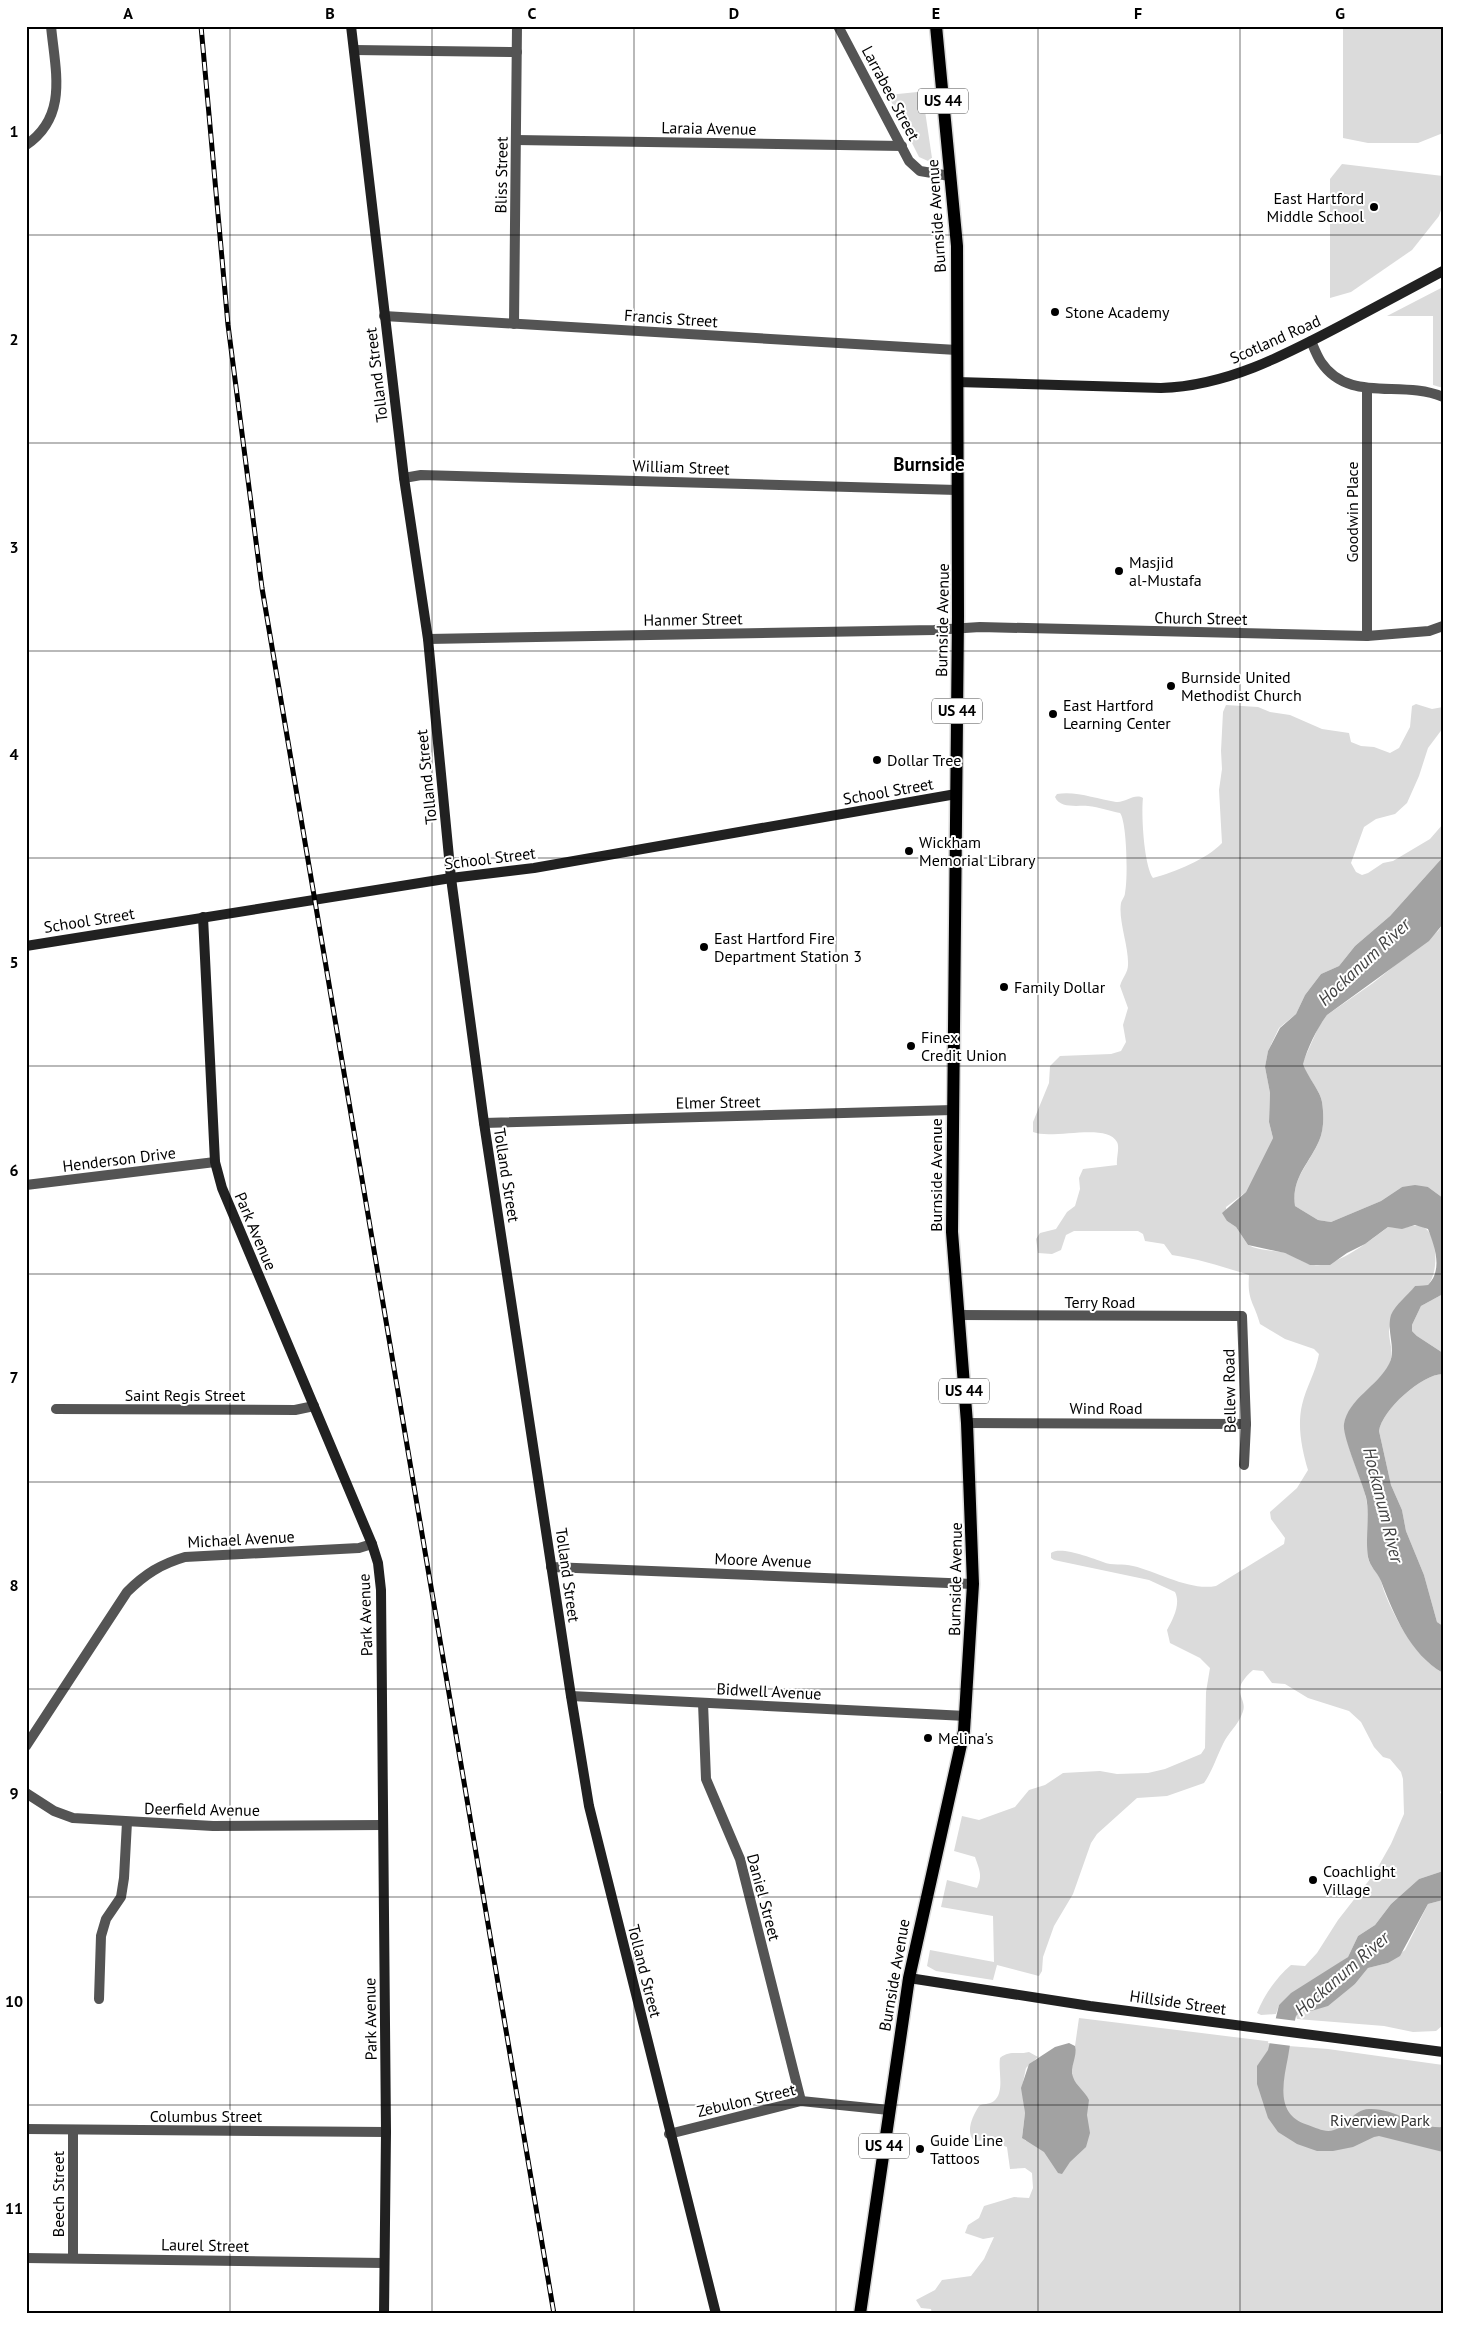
<svg xmlns="http://www.w3.org/2000/svg" width="1469" height="2340" font-family="'PT Sans',sans-serif">
  <style>
    .green { fill: #dbdbdb }
    .water { fill: #a2a2a2 }
    .pier { fill: #fff }
    .lines { fill: none; stroke-linecap: round; stroke-linejoin: round }
    .primary-casing { stroke: #dbdbdb; stroke-width: 15 }
    .street { stroke: #545454; stroke-width: 10 }
    .secondary { stroke: #212121; stroke-width: 10 }
    .primary { stroke: #000; stroke-width: 12 }
    .rail-casing { stroke: #000; stroke-width: 5 }
    .rail { stroke: #fff; stroke-width: 3; stroke-dasharray: 9; stroke-linecap: butt }
    .grid { fill: none; stroke: #000; stroke-width: 1; stroke-opacity: 0.55 }
    .poi-dot { fill: #000; stroke: #fff; stroke-width: 2 }
    .labels { text-anchor: middle; stroke-width: 4; stroke-linejoin: round; paint-order: stroke }
    .shield { fill: #fff; stroke: #4c4c4c; stroke-width: 1 }
    .shield-label { font-size: 15px; font-weight: bold; fill: #000 }
    .street-label { font-size: 16px; fill: #000; stroke: #fff }
    .poi-label { font-size: 16px; fill: #000; stroke: #fff; text-anchor: start }
    .park-label { font-size: 16px; fill: #323232; stroke: #fff }
    .water-label { font-size: 18px; font-style: italic; fill: #434343; stroke: #fff }
    .quarter-label { font-size: 19px; font-weight: bold; fill: #000; stroke: #fff }
    .neatline { fill: none; stroke: #000; stroke-width: 2 }
    .grid-label { font-size: 16px; text-anchor: middle; font-weight: bold; fill: #000 }
  </style>
  <rect width="100%" height="100%" fill="#fff"/>
  <g class="green">
    <path d="M1343 26H1443V133L1418 143H1368L1343 138Z"/>
    <path d="M927 91 925 111 932 158 928 161 919 157 888 95Z"/>
    <path d="M1342 164 1443 176V204L1439 216 1412 250 1351 292 1330 298V179Z"/>
    <path d="M1443 287V388L1433 385V316H1387Z"/>
    <path d="M1416 704 1432 709 1443 707V728L1428 748 1419 776 1407 803 1395 814 1376 819 1364 827 1351 863 1356 872 1362 875 1368 873 1383 863 1393 861 1430 839 1443 824V857L1390 916 1355 946 1339 966 1321 974 1305 995 1296 1014 1279 1028 1268 1051 1265 1067 1270 1093 1269 1122 1273 1138 1246 1192 1226 1207 1227 1221 1236 1227 1248 1245C1260 1251 1273 1250 1285 1253 1295 1256 1304 1264 1314 1265 1335 1268 1371 1240 1388 1227 1392 1227 1396 1228 1400 1228 1408 1228 1415 1223 1423 1227 1438 1233 1439 1273 1428 1285L1415 1286C1408 1295 1389 1322 1389 1332 1389 1342 1394 1351 1390 1362 1383 1385 1354 1395 1346 1418 1340 1436 1362 1477 1366 1498 1370 1517 1365 1538 1368 1558 1370 1566 1376 1571 1380 1578 1382 1583 1383 1590 1386 1596 1397 1623 1417 1658 1443 1673V1785L1440 1793 1443 1794V1871L1419 1879 1391 1904 1375 1925 1358 1936 1348 1957 1279 2005 1276 2014 1261 2015 1257 2013C1264 1995 1276 1978 1291 1965L1305 1966 1317 1953 1338 1920 1374 1874 1391 1844 1404 1814 1403 1779 1401 1772 1390 1759 1383 1757 1374 1747 1361 1722 1349 1711 1308 1698 1285 1684 1272 1683 1263 1671 1253 1670C1226 1694 1250 1696 1242 1714 1238 1725 1228 1733 1223 1744 1217 1756 1212 1772 1204 1783L1167 1796 1137 1798 1097 1834 1091 1843 1073 1894 1054 1926 1043 1957 1042 1971 1039 1976 997 1965 993 1980 936 1971 927 1966 930 1950 994 1962 993 1916 941 1907 947 1880 977 1888C983 1875 979 1869 975 1857L954 1851 962 1816 979 1820 1015 1807 1029 1790 1045 1785 1063 1773 1100 1771 1117 1774 1148 1773 1165 1769 1201 1754 1205 1748 1206 1692 1210 1668 1200 1658 1170 1643 1167 1630C1173 1619 1181 1604 1175 1592L1149 1580 1054 1560 1051 1558V1553C1061 1546 1091 1558 1103 1562 1112 1566 1123 1563 1133 1566 1159 1572 1189 1591 1216 1586L1284 1544 1285 1538 1271 1519 1270 1512 1297 1488 1308 1470C1302 1450 1297 1426 1302 1405 1306 1387 1316 1372 1319 1354L1314 1349 1285 1339 1260 1324C1254 1302 1247 1301 1249 1275 1224 1267 1199 1259 1172 1255L1164 1244 1145 1241 1143 1234 1138 1231H1074L1066 1235 1061 1250 1052 1254 1038 1253 1036 1239 1040 1233 1056 1229 1067 1212 1075 1206 1080 1189 1079 1178 1083 1169 1117 1165C1116 1158 1120 1148 1117 1142 1107 1122 1052 1140 1033 1132V1122L1049 1083 1050 1066 1060 1056 1111 1054 1121 1051 1126 1042 1123 1025 1128 1008 1120 986C1122 978 1128 973 1128 965 1129 947 1118 920 1121 903 1122 900 1125 896 1125 893 1128 879 1127 822 1120 813 1110 811 1099 807 1088 806 1078 805 1060 809 1055 797L1057 794C1077 791 1096 799 1116 802 1126 803 1134 793 1143 798 1141 814 1144 866 1153 878 1175 872 1207 859 1222 843L1219 790 1222 769 1221 751 1223 712 1226 705 1258 707 1270 712 1290 715 1322 729 1349 733 1351 742 1361 746 1374 747 1390 753 1399 748 1410 727 1412 706Z"/>
    <path d="M1443 924V1198L1428 1187H1402L1381 1201 1331 1222 1318 1220 1295 1206C1291 1178 1309 1165 1319 1141 1324 1130 1324 1114 1322 1102 1321 1092 1307 1076 1302 1064L1319 1026 1327 1015 1373 983 1438 931Z"/>
    <path d="M1443 1294V1353L1417 1336 1412 1331V1325L1421 1306Z"/>
    <path d="M1443 1374V1626L1437 1622 1424 1575 1406 1531 1402 1510 1391 1485 1379 1431C1382 1410 1422 1374 1443 1374Z"/>
    <path d="M1443 1900V2025L1436 2031 1413 2032 1384 2026 1297 2019 1296 2016 1301 2010 1311 2011 1324 2006 1355 1984 1368 1968 1388 1963 1405 1950 1428 1904Z"/>
    <path d="M1079 2018 1275 2042V2045L1328 2049 1443 2065V2314H932L931 2309 921 2308 916 2300 935 2290 942 2280 971 2276 984 2259 994 2237 983 2239 965 2233 968 2225 979 2218 984 2206 1014 2197 1029 2198 1033 2188 1032 2173 1025 2168 1010 2169 1007 2147 988 2140 974 2141C965 2132 973 2115 979 2106 983 2103 989 2105 994 2101 1005 2092 998 2071 1000 2058 1010 2050 1018 2055 1029 2052L1038 2057 1026 2068 1022 2087 1025 2113 1022 2137 1026 2141 1075 2046Z"/>
  </g>
  <g class="water">
    <path d="M1443 857V924L1429 941 1327 1015C1316 1030 1308 1047 1303 1064 1307 1076 1321 1092 1322 1102 1324 1115 1324 1130 1319 1141 1309 1164 1291 1178 1295 1206L1318 1220 1331 1222 1381 1201 1402 1187 1415 1185 1428 1187 1443 1198V1294L1421 1306 1412 1325V1331L1417 1336 1443 1353V1374C1422 1374 1382 1410 1379 1431L1391 1485 1402 1510 1406 1531 1424 1575 1437 1622 1443 1626V1673C1410 1654 1394 1615 1381 1581 1377 1572 1370 1567 1368 1557 1365 1539 1370 1513 1366 1497 1362 1481 1342 1436 1344 1424 1348 1399 1378 1386 1389 1364 1397 1349 1386 1332 1391 1315 1395 1305 1408 1295 1415 1286L1428 1285C1443 1270 1435 1247 1428 1229L1415 1225 1402 1229 1388 1227 1365 1244 1347 1253 1330 1265H1310L1285 1253 1248 1245 1236 1227 1227 1221 1222 1213 1246 1192 1273 1138 1269 1122 1270 1093 1265 1067 1268 1051 1280 1028 1296 1014 1305 995 1321 974 1339 966 1355 946 1390 916Z"/>
    <path d="M1443 1871V1900L1428 1904 1400 1956 1388 1963 1368 1968 1355 1984 1328 2006 1311 2011H1301L1296 2016C1293 2029 1290 2043 1288 2057 1283 2083 1275 2115 1308 2125 1317 2128 1325 2133 1334 2130 1349 2126 1352 2110 1369 2109 1396 2108 1417 2129 1443 2127V2152L1379 2136 1374 2137 1353 2147 1333 2151H1317L1297 2144 1278 2132 1268 2118 1257 2084V2066L1268 2050 1279 2005 1291 1993 1348 1957 1358 1936 1375 1925 1391 1904 1419 1879Z"/>
    <path d="M1069 2043 1075 2046C1078 2056 1069 2068 1073 2077 1076 2086 1085 2091 1089 2100L1087 2115 1090 2133 1086 2147 1070 2162 1062 2174 1058 2173 1044 2152 1022 2138 1025 2113 1021 2088 1029 2064 1055 2047Z"/>
  </g>
  <path class="pier" d="M1273 2018 1297 2021 1292 2046 1268 2043Z"/>
  <g class="lines">
    <g class="primary-casing">
      <path id="primary" d="M860 2314 909 1978 964 1731 973 1584 967 1423 952 1232 958 616 957 246 936 26"/>
    </g>
    <g class="street">
      <path d="M838 26 909 161 920 171 950 176"/>
      <path d="M354 50 517 52"/>
      <path d="M516 140 902 146"/>
      <path d="M26 145C69 116 55 70 51 26"/>
      <path d="M384 316 957 350"/>
      <path d="M514 324 517 26"/>
      <path d="M1311 341C1314 348 1317 356 1321 362 1349 404 1401 379 1443 397"/>
      <path d="M404 478 421 475 957 490"/>
      <path d="M1367 636V388"/>
      <path d="M428 639 934 630 980 627 1367 636 1429 631 1443 626"/>
      <path d="M484 1123 953 1110"/>
      <path d="M26 1185 215 1162"/>
      <path d="M958 1315 1242 1316 1246 1424 1244 1465"/>
      <path d="M56 1409 295 1410 314 1406"/>
      <path d="M967 1423 1246 1424"/>
      <path d="M551 1567 973 1584"/>
      <path d="M571 1696 966 1716"/>
      <path d="M703 1703 706 1779 740 1859 801 2101"/>
      <path d="M26 1746 127 1592C145 1574 161 1564 185 1557L359 1548 372 1544"/>
      <path d="M26 1793 54 1811 73 1818 213 1826 383 1825"/>
      <path d="M99 1999 101 1936 106 1919 121 1897 124 1878 127 1822"/>
      <path d="M26 2129 386 2132"/>
      <path d="M669 2134 801 2101 889 2110"/>
      <path d="M26 2258 384 2263"/>
      <path d="M73 2258V2131"/>
    </g>
    <g class="secondary">
      <path d="M351 26 404 478 428 639 451 878 484 1123 571 1696 589 1806 716 2314"/>
      <path d="M957 382 1161 388C1227 386 1285 355 1342 325 1376 307 1409 289 1443 271"/>
      <path d="M203 917 215 1162 222 1188 372 1544 378 1563 381 1590 386 2132 384 2314"/>
      <path d="M26 946 451 878 534 868 956 794"/>
      <path d="M909 1978 1090 2006 1443 2052"/>
    </g>
    <use href="#primary" class="primary"/>
    <g class="rail-casing">
      <path id="rail" d="M201 26 228 325 262 588 554 2314"/>
    </g>
    <use href="#rail" class="rail"/>
  </g>
  <path class="grid" d="M230 26V2314M432 26V2314M634 26V2314M836 26V2314M1038 26V2314M1240 26V2314M26 235H1443M26 443H1443M26 651H1443M26 858H1443M26 1066H1443M26 1274H1443M26 1482H1443M26 1689H1443M26 1897H1443M26 2105H1443"/>
  <g class="poi-dot">
    <circle cx="1374" cy="207" r="5"/>
    <circle cx="1055" cy="312" r="5"/>
    <circle cx="1119" cy="571" r="5"/>
    <circle cx="1171" cy="686" r="5"/>
    <circle cx="1053" cy="714" r="5"/>
    <circle cx="877" cy="760" r="5"/>
    <circle cx="909" cy="851" r="5"/>
    <circle cx="704" cy="947" r="5"/>
    <circle cx="1004" cy="987" r="5"/>
    <circle cx="911" cy="1046" r="5"/>
    <circle cx="928" cy="1738" r="5"/>
    <circle cx="1313" cy="1880" r="5"/>
    <circle cx="920" cy="2149" r="5"/>
  </g>
  <g class="labels">
    <g class="shield">
      <rect x="918" y="88.5" width="50" height="25" rx="4"/>
      <rect x="932" y="698.5" width="50" height="25" rx="4"/>
      <rect x="939" y="1378.5" width="50" height="25" rx="4"/>
      <rect x="859" y="2133.5" width="50" height="25" rx="4"/>
    </g>
    <g class="shield-label">
      <text x="943" y="106">US 44</text>
      <text x="957" y="716">US 44</text>
      <text x="964" y="1396">US 44</text>
      <text x="884" y="2151">US 44</text>
    </g>
    <g class="street-label">
      <text transform="translate(891 93) rotate(62)" y="6">Larrabee Street</text>
      <text transform="translate(709 128) rotate(1)" y="6">Laraia Avenue</text>
      <text transform="translate(501 175) rotate(-89)" y="6">Bliss Street</text>
      <text transform="translate(936 216) rotate(-94)" y="6">Burnside Avenue</text>
      <text transform="translate(671 318) rotate(4)" y="6">Francis Street</text>
      <text transform="translate(1275 339) rotate(-24)" y="6">Scotland Road</text>
      <text transform="translate(376 375) rotate(-97)" y="6">Tolland Street</text>
      <text transform="translate(681 467) rotate(2)" y="6">William Street</text>
      <text transform="translate(1352 512) rotate(-90)" y="6">Goodwin Place</text>
      <text transform="translate(1201 618) rotate(1)" y="6">Church Street</text>
      <text transform="translate(693 619) rotate(-1)" y="6">Hanmer Street</text>
      <text transform="translate(942 620) rotate(-89)" y="6">Burnside Avenue</text>
      <text transform="translate(426 777) rotate(-96)" y="6">Tolland Street</text>
      <text transform="translate(888 791) rotate(-10)" y="6">School Street</text>
      <text transform="translate(490 858) rotate(-7)" y="6">School Street</text>
      <text transform="translate(89 920) rotate(-9)" y="6">School Street</text>
      <text transform="translate(718 1102) rotate(-1)" y="6">Elmer Street</text>
      <text transform="translate(119 1159) rotate(-7)" y="6">Henderson Drive</text>
      <text transform="translate(507 1175) rotate(81)" y="6">Tolland Street</text>
      <text transform="translate(936 1175) rotate(-90)" y="6">Burnside Avenue</text>
      <text transform="translate(256 1231) rotate(67)" y="6">Park Avenue</text>
      <text x="1100" y="1308">Terry Road</text>
      <text transform="translate(1229 1391) rotate(-91)" y="6">Bellew Road</text>
      <text x="185" y="1401">Saint Regis Street</text>
      <text x="1106" y="1414">Wind Road</text>
      <text transform="translate(241 1539) rotate(-3)" y="6">Michael Avenue</text>
      <text transform="translate(763 1560) rotate(2)" y="6">Moore Avenue</text>
      <text transform="translate(568 1575) rotate(82)" y="6">Tolland Street</text>
      <text transform="translate(955 1579) rotate(-89)" y="6">Burnside Avenue</text>
      <text transform="translate(365 1615) rotate(-92)" y="6">Park Avenue</text>
      <text transform="translate(769 1691) rotate(3)" y="6">Bidwell Avenue</text>
      <text transform="translate(202 1809) rotate(1)" y="6">Deerfield Avenue</text>
      <text transform="translate(764 1897) rotate(75)" y="6">Daniel Street</text>
      <text transform="translate(645 1971) rotate(76)" y="6">Tolland Street</text>
      <text transform="translate(894 1975) rotate(-80)" y="6">Burnside Avenue</text>
      <text transform="translate(1178 2002) rotate(8)" y="6">Hillside Street</text>
      <text transform="translate(370 2019) rotate(-91)" y="6">Park Avenue</text>
      <text transform="translate(746 2100) rotate(-13)" y="6">Zebulon Street</text>
      <text x="206" y="2122">Columbus Street</text>
      <text transform="translate(58 2194) rotate(-90)" y="6">Beech Street</text>
      <text transform="translate(205 2245) rotate(1)" y="6">Laurel Street</text>
    </g>
    <g class="poi-label">
      <text x="1364" y="204" text-anchor="end">East Hartford<tspan x="1364" dy="18">Middle School</tspan></text>
      <text x="1065" y="318">Stone Academy</text>
      <text x="1129" y="568">Masjid<tspan x="1129" dy="18">al-Mustafa</tspan></text>
      <text x="1181" y="683">Burnside United<tspan x="1181" dy="18">Methodist Church</tspan></text>
      <text x="1063" y="711">East Hartford<tspan x="1063" dy="18">Learning Center</tspan></text>
      <text x="887" y="766">Dollar Tree</text>
      <text x="919" y="848">Wickham<tspan x="919" dy="18">Memorial Library</tspan></text>
      <text x="714" y="944">East Hartford Fire<tspan x="714" dy="18">Department Station 3</tspan></text>
      <text x="1014" y="993">Family Dollar</text>
      <text x="921" y="1043">Finex<tspan x="921" dy="18">Credit Union</tspan></text>
      <text x="938" y="1744">Melina's</text>
      <text x="1323" y="1877">Coachlight<tspan x="1323" dy="18">Village</tspan></text>
      <text x="930" y="2146">Guide Line<tspan x="930" dy="18">Tattoos</tspan></text>
    </g>
    <g class="park-label">
      <text x="1380" y="2126">Riverview Park</text>
    </g>
    <g class="water-label">
      <text transform="translate(1364 962) rotate(-43)" y="6">Hockanum River</text>
      <text transform="translate(1383 1505) rotate(76)" y="6">Hockanum River</text>
      <text transform="translate(1342 1974) rotate(-41)" y="6">Hockanum River</text>
    </g>
    <g class="quarter-label">
      <text x="929" y="471">Burnside</text>
    </g>
  </g>
  <rect width="1469" height="2340" fill="none" stroke="#ffffff" stroke-width="55"/>
  <rect x="28" y="28" width="1414" height="2284" class="neatline"/>
  <g class="grid-label">
    <text x="128" y="19">A</text>
    <text x="330" y="19">B</text>
    <text x="532" y="19">C</text>
    <text x="734" y="19">D</text>
    <text x="936" y="19">E</text>
    <text x="1138" y="19">F</text>
    <text x="1340" y="19">G</text>
    <text x="14" y="137">1</text>
    <text x="14" y="345">2</text>
    <text x="14" y="553">3</text>
    <text x="14" y="760">4</text>
    <text x="14" y="968">5</text>
    <text x="14" y="1176">6</text>
    <text x="14" y="1383">7</text>
    <text x="14" y="1591">8</text>
    <text x="14" y="1799">9</text>
    <text x="14" y="2007">10</text>
    <text x="14" y="2214">11</text>
  </g>
</svg>
